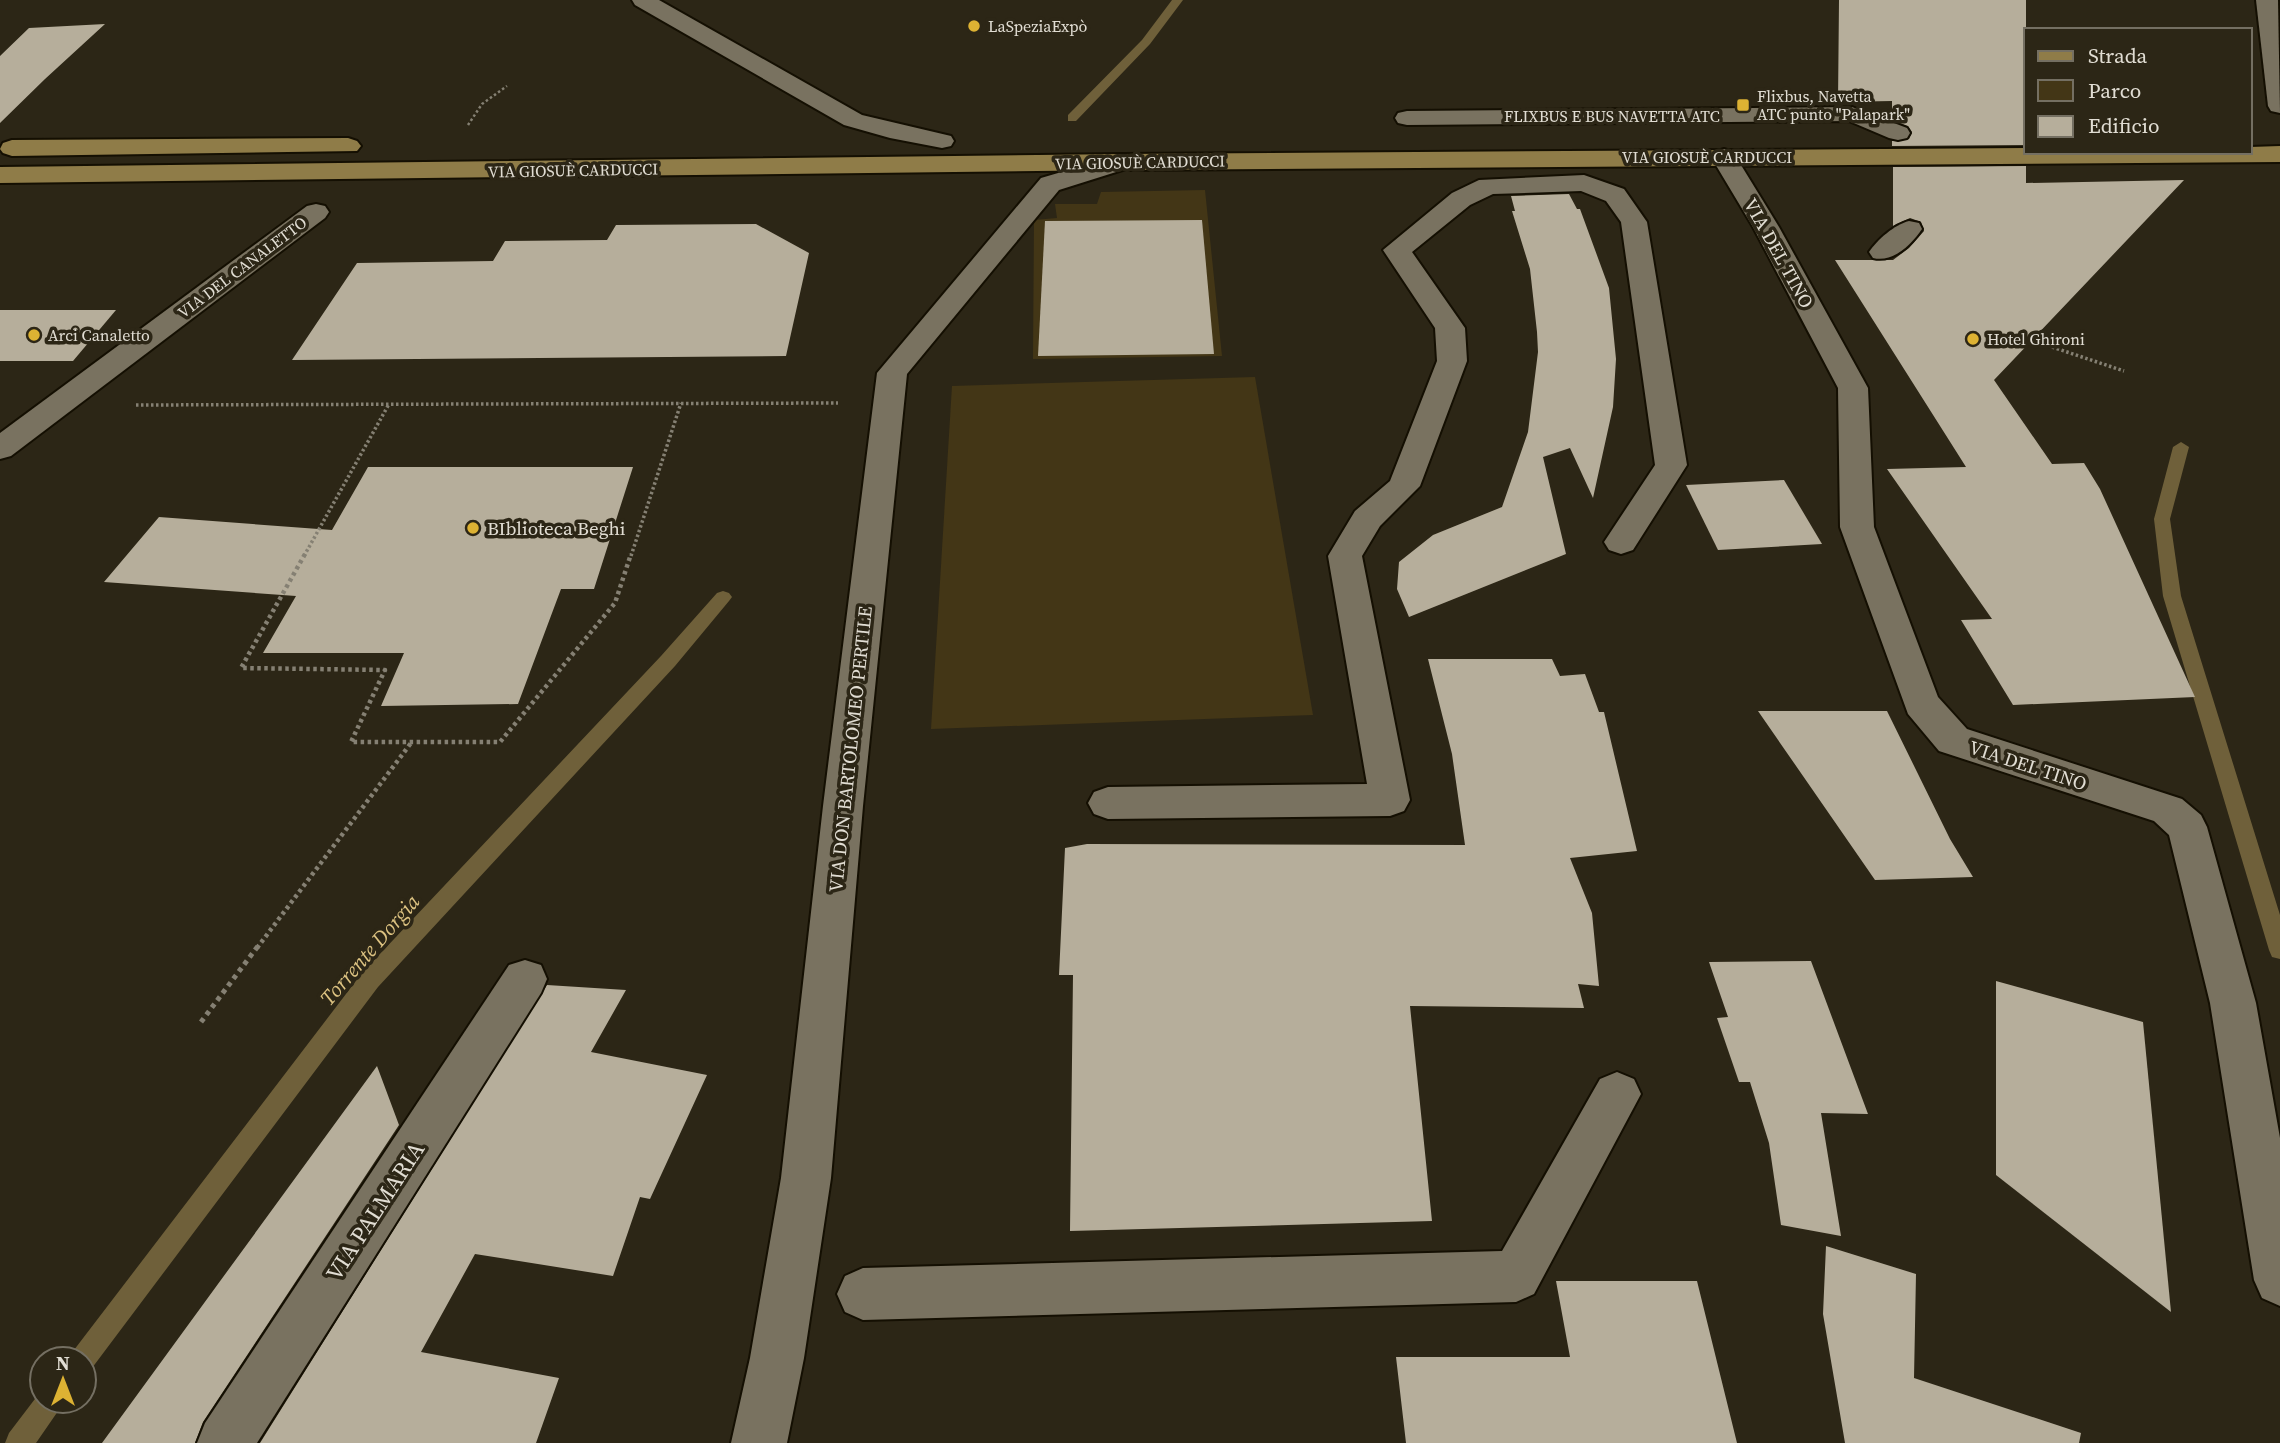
<svg xmlns="http://www.w3.org/2000/svg" width="2280" height="1443" font-family="'Source Serif 4',serif">
  <style>
    .green { fill: #433616 }
    .lines { fill: none; stroke-linecap: round; stroke-linejoin: round }
    .stream { fill: #6f603a; fill-rule: evenodd }
    .building { fill: #b6ae9b }
    .minor-casing { stroke: #140f02; stroke-width: 4 }
    .major-casing { stroke: #140f02; stroke-width: 4 }
    .path-far3 { stroke: #858073; stroke-width: 2.5; stroke-dasharray: 2.5 2.5; stroke-linecap: butt }
    .path-far2 { stroke: #858073; stroke-width: 3.5; stroke-dasharray: 2.5 2.5; stroke-linecap: butt }
    .path-far1 { stroke: #858073; stroke-width: 4.5; stroke-dasharray: 3.5 3.5; stroke-linecap: butt }
    .path { stroke: #858073; stroke-width: 5; stroke-dasharray: 4.5 4.5; stroke-linecap: butt }
    .minor { fill: #797260; fill-rule: evenodd }
    .major { fill: #8f7c48; fill-rule: evenodd }
    .poi-dot { fill: #ddb233; stroke: #2c2616; stroke-width: 2.5 }
    .labels { text-anchor: middle; stroke-width: 7; stroke-linejoin: round; paint-order: stroke }
    .far-poi-label { font-size: 16px; fill: #e1ddd3; stroke: #2c2616; text-anchor: start }
    .far-street-label { font-size: 16px; fill: #e1ddd3; stroke: #2c2616 }
    .street-label { font-size: 19px; fill: #e1ddd3; stroke: #2c2616 }
    .poi-label { font-size: 19px; fill: #e1ddd3; stroke: #2c2616; text-anchor: start }
    .water-label { font-size: 21px; font-style: italic; fill: #ddc382; stroke: #2c2616 }
    .near-street-label { font-size: 23px; fill: #e1ddd3; stroke: #2c2616 }
  </style>
  <rect width="100%" height="100%" fill="#2c2616"/>
  <g class="green">
    <path d="M1205 190 1222 356 1033 359 1034 220 1057 218 1055 204H1097L1101 192Z"/>
    <path d="M1255 377 1313 715 931 729 952 386Z"/>
  </g>
  <g class="lines">
    <g class="stream">
      <path d="M1172 0H1183L1150 44 1076 121H1068V115L1142 40Z"/>
      <path d="M2181 442 2189 447 2170 519 2181 596 2280 915V959L2272 957 2269 950 2163 596 2154 519 2173 447Z"/>
      <path d="M723 591 729 593 732 597 729 601 675 666 378 987 92 1368 84 1372V1359H70L74 1350 362 973 661 656 717 593Z"/>
      <path d="M41 1391 42 1401H65L36 1443H5L9 1433Z"/>
    </g>
  </g>
  <g class="building">
    <path d="M1839 0H2026V145L1892 146V141L1909 139 1912 132 1908 126 1892 120V101L1838 102Z"/>
    <path d="M105 24 45 79 0 123V56L29 28Z"/>
    <path d="M2026 166V183L2184 180 1994 380 2052 464 2084 463 2100 489 2195 697 2013 705 1961 620 1992 619 1887 469 1966 467 1835 260H1893L1909 248 1924 231 1921 222 1910 218 1893 226V167Z"/>
    <path d="M1569 194 1577 209H1580L1609 288 1616 359 1613 407 1593 498 1570 448 1543 457 1566 554 1409 617 1397 589 1399 562 1433 535 1502 507 1528 432 1538 352 1537 332 1530 269 1512 211H1515L1511 196Z"/>
    <path d="M1202 220 1214 354 1038 356 1045 221Z"/>
    <path d="M756 224 809 253 786 356 292 360 357 263 493 261 505 241 607 240 616 225Z"/>
    <path d="M0 310H116L73 361H0Z"/>
    <path d="M368 467H633L594 589H561L518 704 381 706 404 653H263L296 596 104 582 159 517 332 530Z"/>
    <path d="M1784 480 1822 544 1718 550 1686 485Z"/>
    <path d="M1428 659H1552L1560 676 1585 674 1599 712H1604L1637 851 1570 858 1592 913 1599 986 1578 984 1584 1008 1410 1006 1432 1221 1070 1231 1073 975H1059L1065 848 1087 844 1465 845 1452 754Z"/>
    <path d="M1758 711H1887L1950 839 1973 877 1875 880Z"/>
    <path d="M1811 961 1868 1114 1821 1113 1841 1236 1781 1225 1769 1143 1750 1082H1739L1717 1018 1728 1017 1709 962Z"/>
    <path d="M1996 981 2143 1022 2171 1312 1996 1175Z"/>
    <path d="M547 985 626 990 591 1052 707 1075 650 1199 640 1197 613 1276 475 1254 421 1352 559 1378 536 1443H260Z"/>
    <path d="M377 1066 399 1125 203 1422 195 1443H102Z"/>
    <path d="M1826 1246 1916 1274 1914 1378 2081 1433 2079 1443H1845L1823 1314Z"/>
    <path d="M1556 1281H1697L1737 1443H1406L1396 1357H1570Z"/>
  </g>
  <g class="lines">
    <g class="minor-casing">
      <g id="minor">
        <path d="M632 0H659L862 115 951 136 954 141 951 146 942 148 890 138 844 125 635 5Z"/>
        <path d="M2256 0H2278L2280 113 2271 111 2268 106Z"/>
        <path d="M1852 107 1907 128 1910 133 1907 138 1898 140 1889 138 1849 121 1407 125 1398 123 1395 118 1398 113 1407 111Z"/>
        <path d="M1724 149 1733 152 1779 227 1868 388 1874 527 1938 697 1967 729 2182 799 2201 815 2207 827 2256 1003 2280 1138V1306L2262 1298 2254 1280 2210 1003 2169 835 2154 821 1939 751 1908 714 1840 527 1838 388 1753 227 1711 157 1715 152Z"/>
        <path d="M1123 154 1132 157 1136 162 1132 167 1059 190 907 374 863 806 831 1178 804 1358 787 1443H731L750 1358 781 1178 823 806 877 373 1041 178Z"/>
        <path d="M1584 175 1624 189 1647 222 1687 465 1633 550 1621 554 1609 550 1604 542 1655 465 1621 222 1606 201 1581 191 1493 194 1470 205 1412 252 1465 328 1467 361 1420 486 1380 526 1362 556 1410 800 1404 811 1390 816 1108 819 1094 814 1088 803 1094 792 1108 787 1367 784 1328 556 1355 511 1390 481 1437 361 1435 328 1383 250 1452 193 1479 180Z"/>
        <path d="M316 204 325 206 329 212 325 218 11 456 0 459V433L307 206Z"/>
        <path d="M1909 221 1919 223 1922 229C1911 245 1893 263 1873 258L1869 252C1878 239 1894 225 1909 221Z"/>
        <path d="M525 960 541 965 547 979 541 993 257 1443H197L205 1423 509 965Z"/>
        <path d="M1617 1072 1634 1079 1641 1094 1534 1294 1516 1302 863 1320 845 1312 837 1294 845 1276 863 1268 1502 1251 1600 1079Z"/>
      </g>
    </g>
    <g class="major-casing">
      <g id="major">
        <path d="M348 138 357 141 361 146 357 151 12 156 3 153 0 149 3 143 12 140Z"/>
        <path d="M2280 146V162L1123 170 0 183V167L1123 154 2026 148V152H2250V147Z"/>
      </g>
    </g>
    <path class="path-far3" d="M468 125 482 104 507 86"/>
    <g class="path-far2">
      <path d="M2052 347 2124 371"/>
      <path d="M136 405 838 403"/>
      <path d="M304 556 389 404"/>
      <path d="M631 556 681 403"/>
    </g>
    <g class="path-far1">
      <path d="M305 554 241 668 385 670 351 742H500L615 603 631 554"/>
      <path d="M257 948 411 743"/>
    </g>
    <path class="path" d="M201 1022 258 946"/>
    <use href="#minor" class="minor"/>
    <use href="#major" class="major"/>
  </g>
  <g class="poi-dot">
    <circle cx="974" cy="26" r="7"/>
    <rect x="1736" y="98" width="14" height="14" rx="3.5"/>
    <circle cx="34" cy="335" r="7"/>
    <circle cx="1973" cy="339" r="7"/>
    <circle cx="473" cy="528" r="7"/>
  </g>
  <g class="labels">
    <g class="far-poi-label">
      <text x="988" y="32">LaSpeziaExpò</text>
      <text x="1757" y="102">Flixbus, Navetta<tspan x="1757" dy="18">ATC punto "Palapark"</tspan></text>
      <text x="48" y="341">Arci Canaletto</text>
      <text x="1987" y="345">Hotel Ghironi</text>
    </g>
    <g class="far-street-label">
      <text x="1612" y="122">FLIXBUS E BUS NAVETTA ATC</text>
      <text x="1707" y="163">VIA GIOSUÈ CARDUCCI</text>
      <text transform="translate(1140 162) rotate(-1)" y="6">VIA GIOSUÈ CARDUCCI</text>
      <text transform="translate(573 170) rotate(-1)" y="6">VIA GIOSUÈ CARDUCCI</text>
      <text transform="translate(242 267) rotate(-37)" y="6">VIA DEL CANALETTO</text>
    </g>
    <g class="street-label">
      <text transform="translate(1779 253) rotate(61)" y="7">VIA DEL TINO</text>
      <text transform="translate(850 749) rotate(-84)" y="7">VIA DON BARTOLOMEO PERTILE</text>
      <text transform="translate(2028 765) rotate(18)" y="7">VIA DEL TINO</text>
    </g>
    <g class="poi-label">
      <text x="487" y="535">BIblioteca Beghi</text>
    </g>
    <g class="water-label">
      <text transform="translate(370 950) rotate(-49)" y="7">Torrente Dorgia</text>
    </g>
    <g class="near-street-label">
      <text transform="translate(375 1211) rotate(-57)" y="8">VIA PALMARIA</text>
    </g>
  </g>
  <rect x="2024" y="28" width="228" height="126" fill="#2c2616" stroke="#746f62" stroke-width="2"/>
  <rect x="2038" y="51" width="35" height="10" fill="#8f7c48" stroke="#746f62" stroke-width="2"/>
  <text x="2088" y="63" font-size="21" fill="#e1ddd3">Strada</text>
  <rect x="2038" y="80" width="35" height="21" fill="#433616" stroke="#746f62" stroke-width="2"/>
  <text x="2088" y="98" font-size="21" fill="#e1ddd3">Parco</text>
  <rect x="2038" y="116" width="35" height="21" fill="#b6ae9b" stroke="#746f62" stroke-width="2"/>
  <text x="2088" y="133" font-size="21" fill="#e1ddd3">Edificio</text>
  <g transform="translate(63 1380)"><circle r="33" fill="#2c2616" stroke="#746f62" stroke-width="2"/>
  <path d="M0-5L12 26L0 18L-12 26Z" fill="#ddb233"/>
  <text y="-10" font-size="19" font-weight="bold" text-anchor="middle" fill="#e1ddd3">N</text>
  </g>
</svg>
